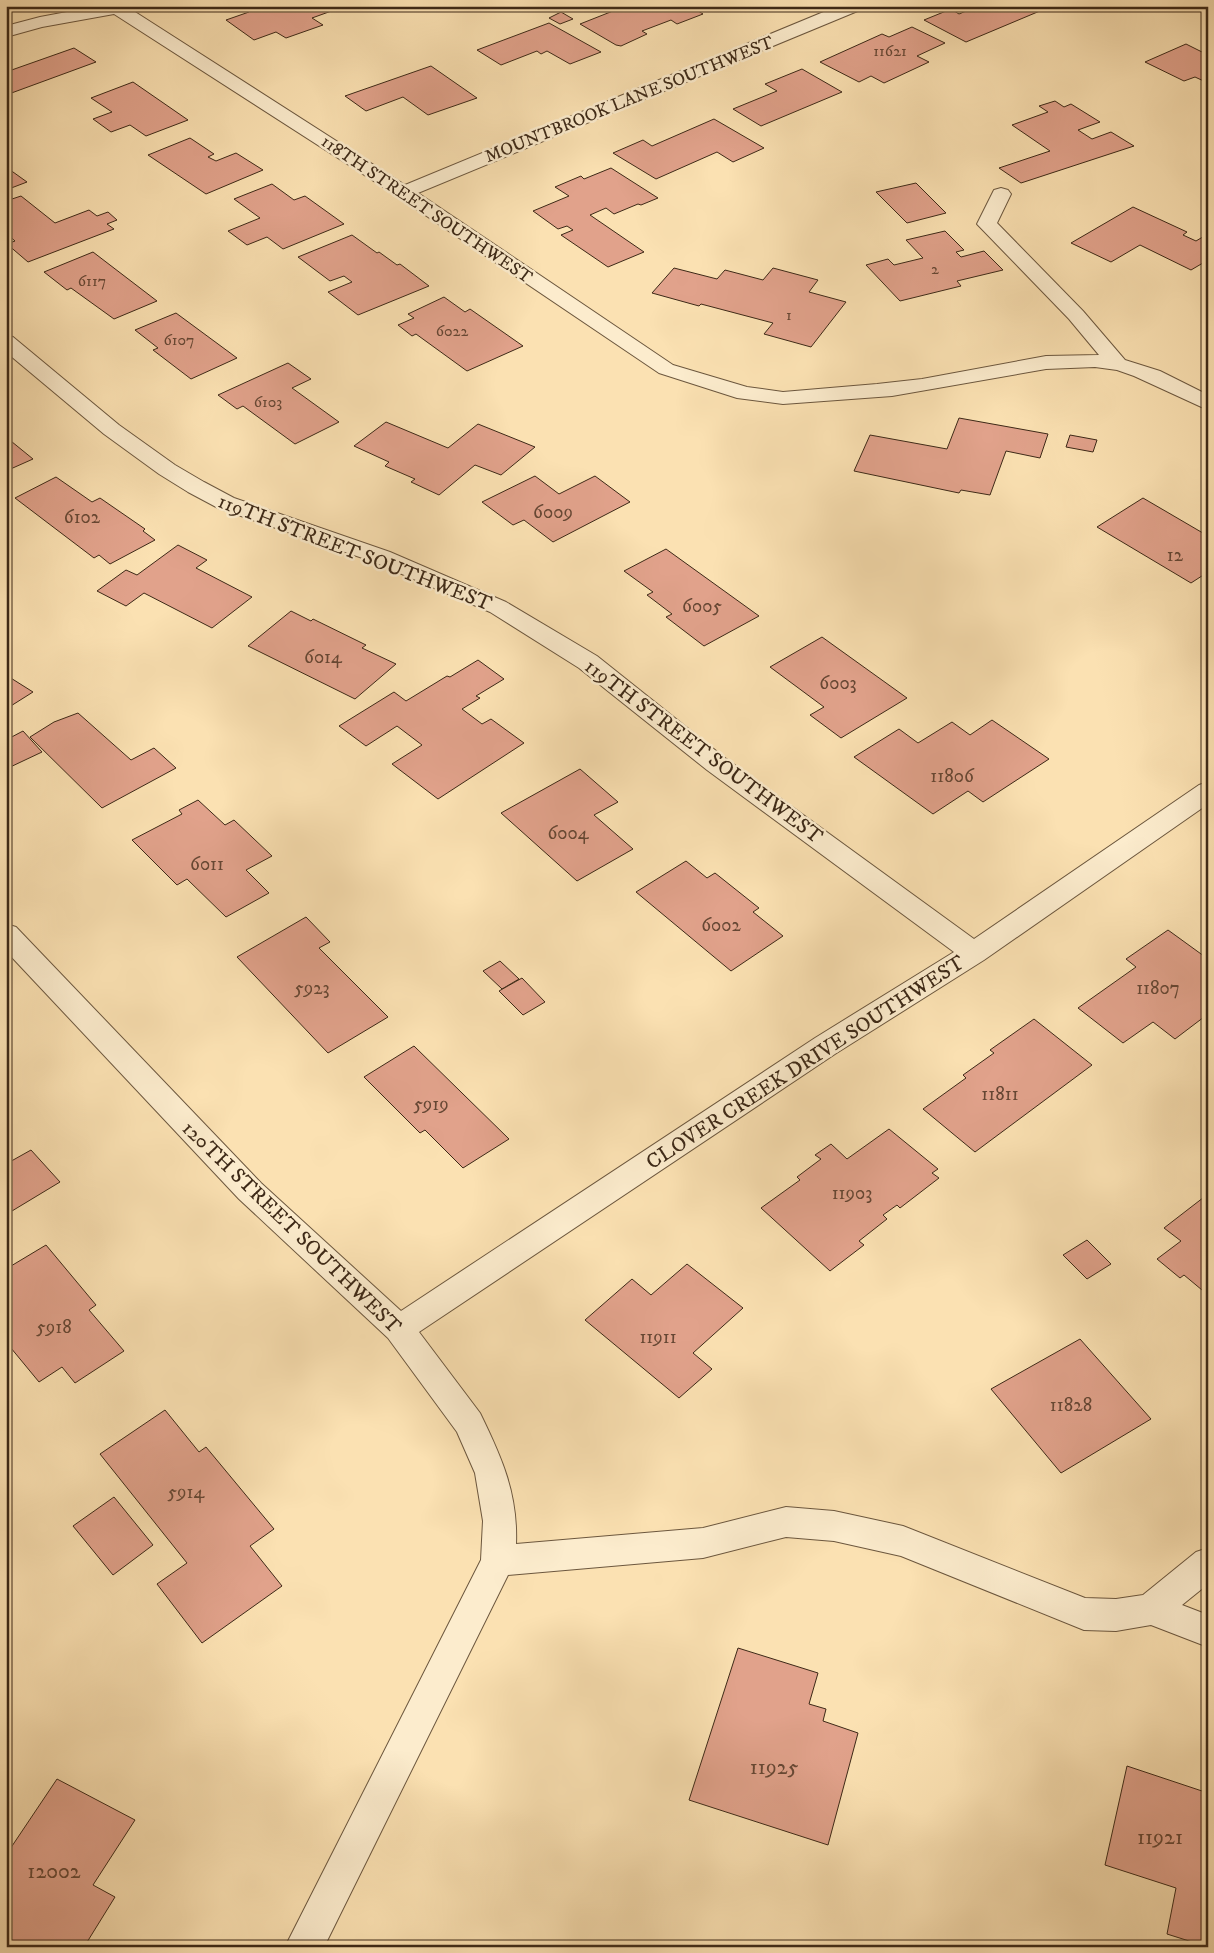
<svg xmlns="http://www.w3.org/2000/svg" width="1214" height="1953" font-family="'IM FELL DW Pica',serif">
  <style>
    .building { fill: #e1a28b; stroke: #3d2917 }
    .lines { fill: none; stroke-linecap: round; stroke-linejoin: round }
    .minor-casing { stroke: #6c573e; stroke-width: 2 }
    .minor { fill: #fceccd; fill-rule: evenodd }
    .labels { text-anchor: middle; stroke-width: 5; stroke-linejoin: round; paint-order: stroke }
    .far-number-label { font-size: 16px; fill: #664734 }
    .far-street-label { font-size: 18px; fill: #3d2917; stroke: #fceccd }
    .number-label { font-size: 19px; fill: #664734 }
    .street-label { font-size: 21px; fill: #3d2917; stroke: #fceccd }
    .near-number-label { font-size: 22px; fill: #664734 }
  </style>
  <rect width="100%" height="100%" fill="#fbe1b2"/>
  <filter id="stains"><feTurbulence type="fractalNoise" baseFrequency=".004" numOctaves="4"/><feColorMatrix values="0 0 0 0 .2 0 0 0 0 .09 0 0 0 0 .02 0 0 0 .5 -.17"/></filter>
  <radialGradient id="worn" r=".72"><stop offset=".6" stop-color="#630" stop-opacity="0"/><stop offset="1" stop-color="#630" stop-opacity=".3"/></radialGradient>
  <g class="building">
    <path d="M258 6H332L337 9 312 18 323 25 286 38 276 32 254 40 226 20 249 12 247 10Z"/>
    <path d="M618 6H690L703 14 677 24 671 20 642 31 647 34 621 46 616 45 580 24 618 9 615 7Z"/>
    <path d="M978 6H1043L1047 8 966 42 924 20 951 9 959 14Z"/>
    <path d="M1100 6H1135L1124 11 1117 7 1109 11Z"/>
    <path d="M561 12 573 19 560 24 549 18Z"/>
    <path d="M549 23 601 52 570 64 547 51 541 54 537 51 501 65 477 50Z"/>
    <path d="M912 27 945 43 917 56 929 62 884 83 871 76 859 82 820 62 882 34 889 37Z"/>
    <path d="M1186 44 1208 55V83L1195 77 1184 81 1145 62Z"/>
    <path d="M74 48 96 62 6 95V72Z"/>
    <path d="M431 66 477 98 428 115 403 97 366 111 345 96Z"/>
    <path d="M802 69 842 92 761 126 733 109 777 91 765 84Z"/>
    <path d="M133 82 188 120 146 136 130 125 111 132 93 119 112 112 91 98Z"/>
    <path d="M1055 101 1064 107 1071 104 1100 122 1078 130 1092 139 1111 132 1134 146 1021 183 999 168 1050 151 1012 125 1048 112 1039 106Z"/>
    <path d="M714 119 764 148 733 162 717 152 656 179 613 153 643 140 652 146Z"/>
    <path d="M190 138 214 154 208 157 216 161 236 153 263 170 206 194 148 155Z"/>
    <path d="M6 167 27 182 6 190Z"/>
    <path d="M611 168 658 198 641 205 638 204 614 214 606 208 590 215 644 252 608 267 561 235 573 230 567 226 558 229 533 211 569 196 555 187 581 176 584 179Z"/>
    <path d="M916 183 946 213 907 223 876 192Z"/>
    <path d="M272 184 294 200 305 196 344 224 283 249 267 237 247 245 228 231 260 218 234 199Z"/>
    <path d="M21 196 55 223 89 210 97 216 108 212 117 220 107 224 114 229 28 262 7 244 15 241 6 233V201Z"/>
    <path d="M1133 207 1187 232 1183 235 1196 241 1206 235 1208 236V260L1191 270 1140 245 1111 262 1071 243Z"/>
    <path d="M945 231 964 250 956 252 961 257 984 251 1003 270 957 281 961 286 900 301 866 265 888 259 894 265 923 258 906 240Z"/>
    <path d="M352 235 377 253 379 252 397 265 400 264 429 286 358 315 328 292 352 282 344 276 330 281 298 257Z"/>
    <path d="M93 252 157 301 114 319 71 288 67 290 44 272Z"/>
    <path d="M674 268 717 279 725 270 763 280 773 268 818 280 809 292 846 302 811 347 764 334 773 323 701 304 699 306 652 293Z"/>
    <path d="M444 297 465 312 470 309 523 346 467 371 416 334 412 336 398 325 414 318 408 314Z"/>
    <path d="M176 313 237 358 191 379 153 350 158 348 135 330Z"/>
    <path d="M288 363 311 379 292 388 339 422 295 444 243 406 237 409 218 395Z"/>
    <path d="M959 418 1048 434 1040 458 1006 451 990 495 961 490 959 493 854 471 870 435 947 449Z"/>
    <path d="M386 422 448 448 478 424 535 447 501 475 475 465 439 495 411 482 415 479 385 466 389 462 354 446Z"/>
    <path d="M1070 435 1097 440 1093 452 1066 447Z"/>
    <path d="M6 437 33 459 6 471Z"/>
    <path d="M535 476 559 494 595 476 630 502 553 542 524 520 513 525 482 502Z"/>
    <path d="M56 477 92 502 100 498 145 529 143 531 155 540 110 564 99 555 94 558 15 498Z"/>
    <path d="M1143 498 1208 536V572L1191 583 1097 527Z"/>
    <path d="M178 545 207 560 196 568 252 597 212 628 144 593 126 606 97 591 126 570 137 575Z"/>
    <path d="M666 549 759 616 704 646 666 617 672 614 647 595 653 592 624 571Z"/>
    <path d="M291 611 311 621 313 619 366 645 362 648 396 664 355 699 248 646Z"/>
    <path d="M822 637 907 698 841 738 810 715 824 707 770 667Z"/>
    <path d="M478 660 504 679 476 696 480 698 462 709 482 724 491 719 524 743 438 799 392 764 422 745 397 726 366 746 339 726 394 692 406 701 447 676 450 677Z"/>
    <path d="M6 675 33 692 6 709Z"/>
    <path d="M78 713 131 760 154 748 176 768 102 808 30 737 54 722Z"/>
    <path d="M992 720 1049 759 983 802 968 791 933 814 854 757 899 729 918 743 952 722 970 735Z"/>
    <path d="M23 731 42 752 6 769V750L9 748 6 746V740Z"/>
    <path d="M580 769 618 802 594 815 633 849 577 881 501 813Z"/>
    <path d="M198 800 225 825 234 820 272 856 246 870 269 893 226 917 187 879 177 885 132 840 182 814 179 810Z"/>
    <path d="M686 861 707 878 715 873 759 908 753 912 783 936 731 971 636 892Z"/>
    <path d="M306 917 330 942 319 948 388 1017 328 1053 237 957Z"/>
    <path d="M1168 930 1208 959V1020L1204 1017 1175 1039 1153 1022 1123 1043 1078 1008 1136 967 1126 959Z"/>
    <path d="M500 961 519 979 502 989 483 971Z"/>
    <path d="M522 978 545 1002 523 1015 499 991Z"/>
    <path d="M1034 1019 1092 1065 975 1152 923 1109 966 1078 963 1075 994 1053 990 1050Z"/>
    <path d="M414 1046 509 1139 463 1168 425 1130 420 1133 364 1077Z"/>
    <path d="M889 1129 938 1169 932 1173 939 1178 900 1208 897 1205 883 1215 887 1219 859 1241 864 1245 830 1271 761 1208 800 1180 797 1177 821 1159 815 1155 831 1144 847 1159Z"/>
    <path d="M31 1150 60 1182 7 1214 6 1164Z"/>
    <path d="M1208 1194V1295L1184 1275 1180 1278 1157 1259 1181 1241 1164 1228Z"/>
    <path d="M1087 1240 1111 1264 1087 1279 1063 1255Z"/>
    <path d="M46 1245 96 1305 89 1310 124 1351 75 1383 62 1367 39 1382 6 1342V1269Z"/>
    <path d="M687 1264 743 1308 693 1353 712 1369 679 1398 585 1320 632 1279 651 1295Z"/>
    <path d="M1080 1339 1151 1419 1061 1473 991 1389Z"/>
    <path d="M165 1410 199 1452 206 1447 274 1529 250 1546 282 1586 202 1643 157 1584 187 1563 100 1454Z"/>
    <path d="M114 1497 153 1545 113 1575 73 1526Z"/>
    <path d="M738 1648 818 1673 809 1704 826 1709 823 1721 858 1733 828 1845 689 1800Z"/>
    <path d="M1127 1766 1208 1793V1947L1167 1934 1176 1888 1105 1865Z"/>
    <path d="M57 1779 135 1820 93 1885 115 1897 84 1947H6V1855Z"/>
  </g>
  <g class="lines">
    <g class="minor-casing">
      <g id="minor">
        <path d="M99 6H137L132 10 405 185 838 6H862L860 10 418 193 673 365 747 387 783 392 877 384 922 379 1046 356 1099 355 1069 319 977 224 994 190 1001 188 1008 190 1011 194 997 223 1083 311 1125 360 1160 371 1208 395V410L1134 376 1117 370 1095 367 1046 369 892 396 783 404 737 398 659 373 397 196 114 14 42 27 6 37V26L40 17Z"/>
        <path d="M6 335 13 337 119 425 175 465 204 482 234 498 390 552 506 602 597 656 725 758 974 939 1199 785 1208 782V804L984 960 835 1054 419 1332 480 1413C502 1458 518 1494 516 1544L703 1528 786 1507 834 1511 903 1526 1085 1598 1116 1599 1143 1595 1196 1552 1208 1548V1584L1182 1605 1208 1615V1647L1151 1625 1116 1631 1084 1630 901 1556 834 1541 786 1537 703 1558 508 1575 324 1947H285L481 1560 483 1521 475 1473 457 1432 388 1338 239 1199 6 951V924L16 927 261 1183 401 1311 815 1038 954 952 707 770 579 668 490 612 374 562 218 508 188 492 159 474 104 434 6 352Z"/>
      </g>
    </g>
    <use href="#minor" class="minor"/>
  </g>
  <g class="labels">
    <g class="far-number-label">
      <text x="890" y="56">11621</text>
      <text x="935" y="274">2</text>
      <text x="92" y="286">6117</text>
      <text x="789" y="320">1</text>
      <text x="452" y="336">6022</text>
      <text x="179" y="345">6107</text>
      <text x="268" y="407">6103</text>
    </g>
    <g class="far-street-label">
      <text transform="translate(629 99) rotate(-22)" y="6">MOUNTBROOK LANE SOUTHWEST</text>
      <text transform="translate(427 209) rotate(34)" y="6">118TH STREET SOUTHWEST</text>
    </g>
    <g class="number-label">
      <text x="553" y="518">6009</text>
      <text x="82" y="523">6102</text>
      <text x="1175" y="561">12</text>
      <text x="702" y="612">6005</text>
      <text x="323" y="663">6014</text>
      <text x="838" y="689">6003</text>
      <text x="952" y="782">11806</text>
      <text x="568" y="839">6004</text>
      <text x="207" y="870">6011</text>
      <text x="721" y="931">6002</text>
      <text x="312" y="994">5923</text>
      <text x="1158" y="994">11807</text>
      <text x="1000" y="1100">11811</text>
      <text x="431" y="1110">5919</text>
      <text x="852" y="1199">11903</text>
      <text x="54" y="1333">5918</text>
      <text x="658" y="1343">11911</text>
      <text x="1071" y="1411">11828</text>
      <text x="186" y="1498">5914</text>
    </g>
    <g class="street-label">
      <text transform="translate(355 552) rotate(21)" y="7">119TH STREET SOUTHWEST</text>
      <text transform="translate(704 751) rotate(37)" y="7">119TH STREET SOUTHWEST</text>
      <text transform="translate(805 1062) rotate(-33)" y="7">CLOVER CREEK DRIVE SOUTHWEST</text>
      <text transform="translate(292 1227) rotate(44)" y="7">120TH STREET SOUTHWEST</text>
    </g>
    <g class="near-number-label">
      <text x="774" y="1774">11925</text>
      <text x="1160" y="1844">11921</text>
      <text x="54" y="1878">12002</text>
    </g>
  </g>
  <rect width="1214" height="1953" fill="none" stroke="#fbe1b2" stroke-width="25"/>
  <rect x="8" y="8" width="1199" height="1938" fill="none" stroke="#3d2917" stroke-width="2.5"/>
  <rect x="12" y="12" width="1189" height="1928" fill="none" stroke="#3d2917"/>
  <rect width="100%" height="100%" filter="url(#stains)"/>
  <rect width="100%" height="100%" fill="url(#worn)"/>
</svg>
